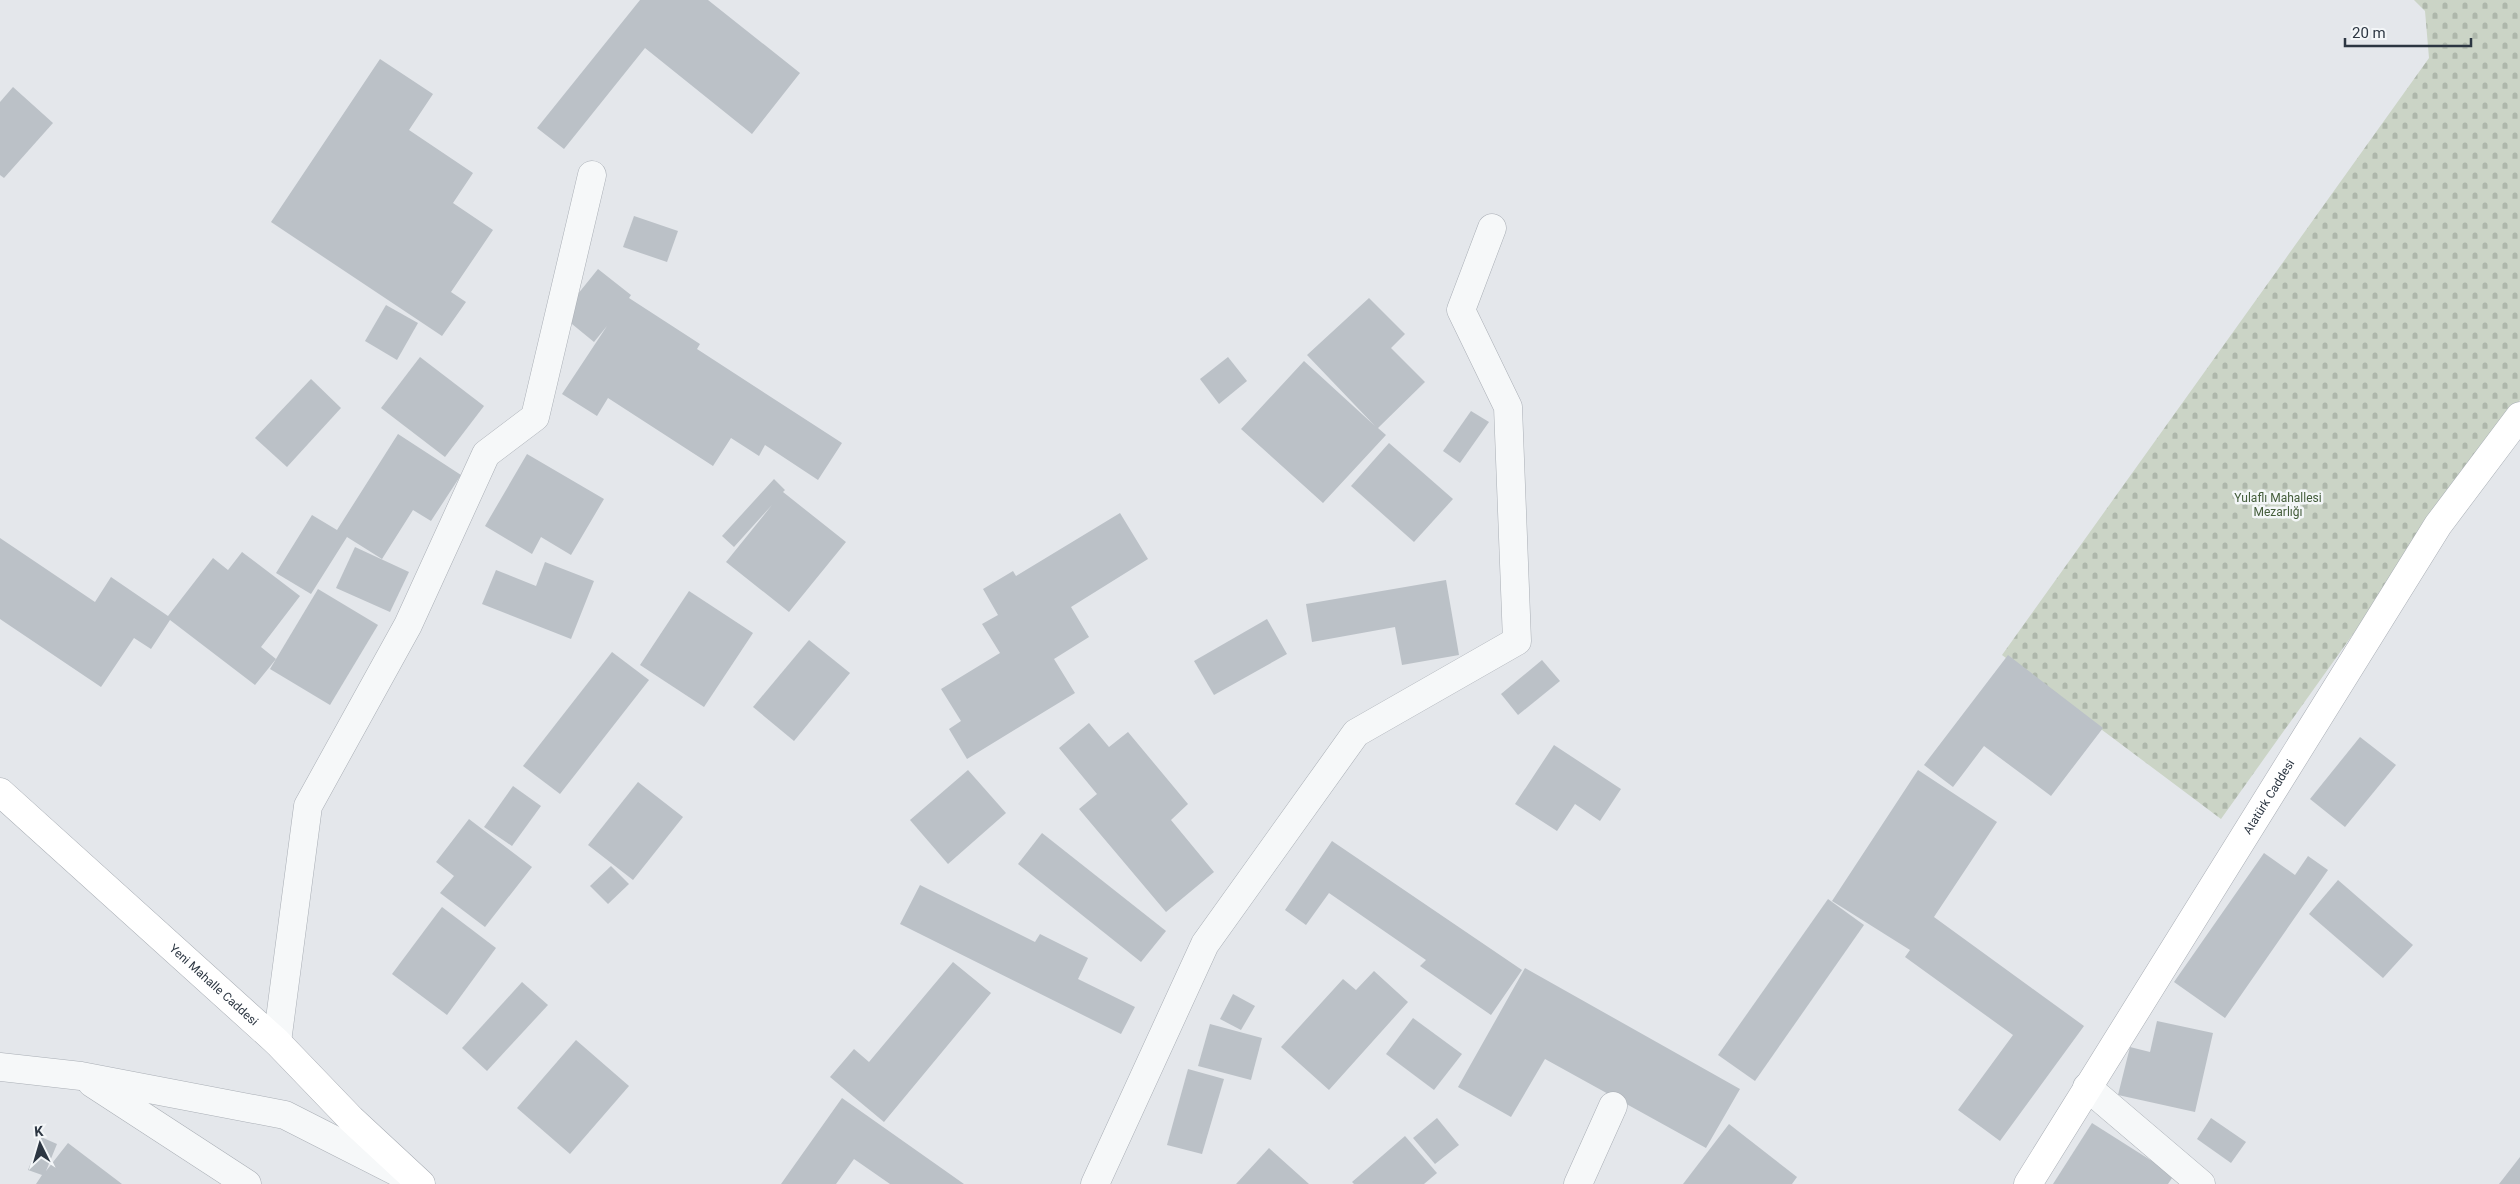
<svg xmlns="http://www.w3.org/2000/svg" width="2520" height="1184" font-family="Roboto,sans-serif">
  <style>
    .cemetery { fill: url(#cemetery-stones) }
    .building { fill: #bbc1c7 }
    .lines { fill: none; stroke-linecap: round; stroke-linejoin: round }
    .street-casing { stroke: #a9aeb5; stroke-width: 29 }
    .secondary-casing { stroke: #a9aeb5; stroke-width: 29 }
    .street { stroke: #f6f8f9; stroke-width: 28 }
    .secondary { stroke: #fff; stroke-width: 28 }
    .labels { text-anchor: middle; stroke-width: 5; stroke-linejoin: round; paint-order: stroke }
    .park-label { font-size: 12px; fill: #445d3b; stroke: #f3f6f8 }
    .street-label { font-size: 12px; fill: #2c3642; stroke: #f3f6f8 }
  </style>
  <defs>
    <pattern id="cemetery-stones" width="16" height="16" patternUnits="userSpaceOnUse" patternTransform="scale(1.25)"><rect width="16" height="16" fill="#cbd4c6"/><path d="M2 7V4a2 2 0 0 1 4 0v3zM10 15v-3a2 2 0 0 1 4 0v3z" fill="#aeb7ab"/></pattern>
  </defs>
  <rect width="100%" height="100%" fill="#e4e7eb"/>
  <path class="cemetery" d="M2414 0H2520V400L2221 819 2002 655 2429 58 2425 11Z"/>
  <g class="building">
    <path d="M640 0H708L800 73 752 134 645 48 564 149 537 128Z"/>
    <path d="M380 59 433 94 409 130 473 173 453 203 493 230 451 292 466 302 442 336 271 222Z"/>
    <path d="M13 87 53 123 4 178 0 175V102Z"/>
    <path d="M634 216 678 231 667 262 623 247Z"/>
    <path d="M598 269 631 295 629 298 700 344 697 349 842 443 818 480 765 445 759 456 731 438 713 466 608 398 597 416 562 394 607 326 594 342 561 315Z"/>
    <path d="M1369 298 1405 334 1391 348 1425 382 1378 428 1386 435 1323 503 1241 429 1304 361 1375 426 1307 355Z"/>
    <path d="M386 305 418 323 397 360 365 341Z"/>
    <path d="M420 357 484 406 445 457 381 408Z"/>
    <path d="M1228 357 1247 381 1219 404 1200 379Z"/>
    <path d="M311 379 341 408 287 467 255 438Z"/>
    <path d="M1471 411 1489 422 1460 463 1443 451Z"/>
    <path d="M398 434 461 475 431 521 413 510 382 559 347 537 311 594 276 573 312 515 337 530Z"/>
    <path d="M1389 443 1453 499 1414 542 1351 486Z"/>
    <path d="M527 454 604 499 571 555 541 537 532 554 485 526Z"/>
    <path d="M774 479 785 490 783 492 846 542 789 612 726 562 772 505 734 547 722 536Z"/>
    <path d="M1120 513 1148 559 1071 607 1089 637 1054 659 1075 693 967 759 949 729 961 721 941 689 1000 653 982 624 998 615 983 589 1013 571 1016 576Z"/>
    <path d="M0 538 95 602 111 577 168 616 213 558 228 570 242 552 300 596 261 647 276 659 255 685 170 620 151 649 134 638 101 687 0 619Z"/>
    <path d="M355 547 409 572 390 612 336 588Z"/>
    <path d="M545 562 594 581 571 639 482 604 496 570 536 586Z"/>
    <path d="M1446 580 1459 655 1402 665 1395 627 1312 642 1306 604Z"/>
    <path d="M318 589 378 625 330 705 270 669Z"/>
    <path d="M689 591 753 633 704 707 640 665Z"/>
    <path d="M1267 619 1287 654 1214 695 1194 661Z"/>
    <path d="M809 640 850 673 794 741 753 707Z"/>
    <path d="M612 652 649 680 560 794 523 766Z"/>
    <path d="M2008 655 2103 728 2051 796 1984 746 1953 787 1924 765Z"/>
    <path d="M1542 660 1560 681 1518 715 1501 694Z"/>
    <path d="M1089 723 1109 747 1128 732 1188 804 1171 820 1214 872 1166 912 1079 809 1097 794 1059 748Z"/>
    <path d="M2360 737 2396 765 2345 827 2310 799Z"/>
    <path d="M1554 745 1621 789 1600 821 1575 804 1557 831 1515 804Z"/>
    <path d="M968 770 1006 813 948 864 910 820Z"/>
    <path d="M1918 770 1997 822 1934 917 2084 1026 2000 1141 1958 1110 2013 1035 1905 957 1910 950 1832 901Z"/>
    <path d="M638 782 683 817 633 880 588 845Z"/>
    <path d="M513 786 541 806 512 846 484 827Z"/>
    <path d="M469 819 532 867 485 927 440 893 454 876 436 862Z"/>
    <path d="M1042 833 1166 931 1141 962 1018 864Z"/>
    <path d="M1332 841 1522 970 1491 1015 1420 966 1426 960 1329 893 1306 925 1285 910Z"/>
    <path d="M2264 853 2295 875 2308 856 2328 870 2225 1018 2174 982Z"/>
    <path d="M611 866 629 884 608 904 590 886Z"/>
    <path d="M2338 880 2413 945 2383 978 2309 914Z"/>
    <path d="M920 885 1035 942 1040 934 1088 958 1078 979 1135 1007 1121 1034 900 924Z"/>
    <path d="M1828 899 1864 925 1755 1081 1718 1055Z"/>
    <path d="M442 907 496 948 447 1015 392 974Z"/>
    <path d="M953 962 991 993 884 1122 830 1077 854 1049 869 1062Z"/>
    <path d="M1525 968 1740 1089 1706 1148 1545 1059 1511 1117 1458 1087Z"/>
    <path d="M1374 971 1408 1002 1329 1090 1281 1047 1343 979 1356 990Z"/>
    <path d="M522 982 548 1005 487 1071 462 1048Z"/>
    <path d="M1233 994 1255 1006 1241 1030 1220 1019Z"/>
    <path d="M1413 1018 1462 1054 1434 1090 1386 1054Z"/>
    <path d="M2157 1021 2213 1033 2195 1112 2118 1095 2130 1047 2150 1052Z"/>
    <path d="M1210 1024 1262 1038 1251 1080 1198 1066Z"/>
    <path d="M576 1040 629 1086 570 1154 517 1108Z"/>
    <path d="M1188 1069 1224 1079 1202 1154 1167 1145Z"/>
    <path d="M842 1098 964 1184H890L854 1159 836 1184H781Z"/>
    <path d="M1437 1118 1459 1145 1435 1164 1413 1138Z"/>
    <path d="M2211 1118 2246 1142 2231 1163 2197 1139Z"/>
    <path d="M2092 1123 2174 1175 2168 1184H2053Z"/>
    <path d="M1729 1124 1797 1177 1792 1184H1683Z"/>
    <path d="M1405 1136 1437 1173 1424 1184H1354L1352 1182Z"/>
    <path d="M41 1137 57 1144 46 1171 68 1143 122 1184H36L42 1175 28 1170Z"/>
    <path d="M1269 1148 1309 1184H1236Z"/>
    <path d="M2520 1157V1184H2499Z"/>
  </g>
  <g class="lines">
    <g class="street-casing">
      <g id="street">
        <path d="M277 1042 308 806 408 625 486 454 535 417 592 175"/>
        <path d="M0 1067 81 1076 285 1115 409 1178"/>
        <path d="M92 1083 247 1184"/>
        <path d="M2087 1087 2201 1184"/>
        <path d="M1095 1184 1205 944 1356 733 1517 641 1508 407 1461 310 1492 228"/>
        <path d="M1578 1184 1613 1106"/>
      </g>
    </g>
    <g class="secondary-casing">
      <g id="secondary">
        <path id="s1" d="M0 792 277 1042 351 1119 421 1184"/>
        <path id="s2" d="M2028 1184 2438 525 2520 416"/>
      </g>
    </g>
    <use href="#street" class="street"/>
    <use href="#secondary" class="secondary"/>
  </g>
  <g class="labels">
    <g class="park-label">
      <text x="2278" y="502">Yulaflı Mahallesi<tspan x="2278" dy="14">Mezarlığı</tspan></text>
    </g>
    <g class="street-label">
      <text dy="4" stroke="none"><textPath href="#s2" startOffset="456">Atatürk Caddesi</textPath></text>
      <text dy="4" stroke="none"><textPath href="#s1" startOffset="288">Yeni Mahalle Caddesi</textPath></text>
    </g>
  </g>
  <g transform="translate(40 1144) rotate(355)" stroke="#f3f6f8" stroke-width="4" paint-order="stroke">
  <path d="M0-4L9 19L0 12L-9 19Z" fill="#2c3642"/>
  <text y="-8" font-size="14" font-weight="bold" text-anchor="middle" fill="#2c3642">K</text>
  </g>
  <path d="M2345 38v8h126v-8" fill="none" stroke="#2c3642" stroke-width="2.5"/>
  <text x="2352" y="38" font-size="15" fill="#2c3642" stroke="#f3f6f8" stroke-width="4" paint-order="stroke">20 m</text>
</svg>
